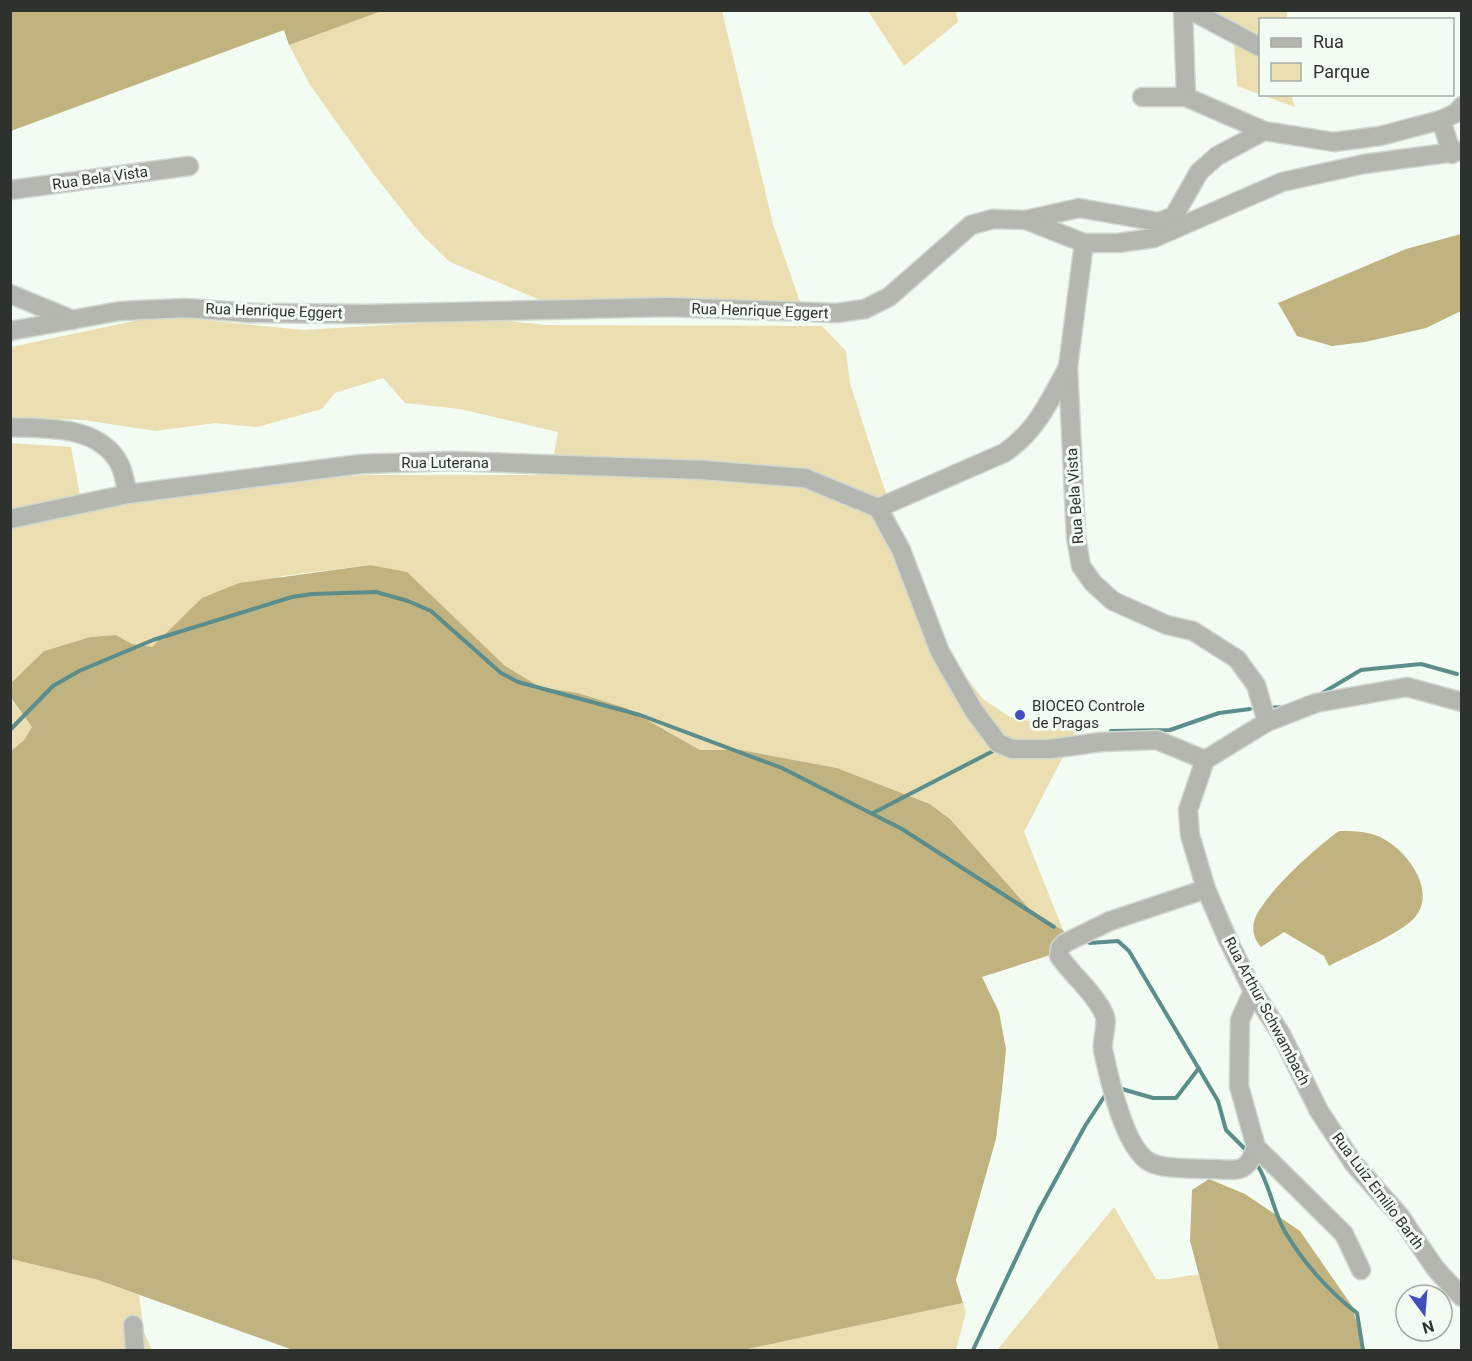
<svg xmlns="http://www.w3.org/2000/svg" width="1472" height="1361" font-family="Roboto,sans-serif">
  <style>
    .green { fill: #ebdfb2 }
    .forest { fill: #c1b37f }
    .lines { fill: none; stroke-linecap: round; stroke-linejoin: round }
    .stream { stroke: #5b8d8c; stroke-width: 4 }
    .minor-casing { stroke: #cfd8cf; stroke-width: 21 }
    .minor { stroke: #b4b6b0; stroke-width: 18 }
    .poi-dot { fill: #424dc1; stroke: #f2fcf2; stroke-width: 2 }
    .labels { text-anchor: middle; stroke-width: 6; stroke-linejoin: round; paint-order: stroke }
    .street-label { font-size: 15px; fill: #2e322e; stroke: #f2fcf2 }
    .poi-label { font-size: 15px; fill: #2e322e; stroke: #f2fcf2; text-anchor: start }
  </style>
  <rect width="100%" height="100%" fill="#f2fcf2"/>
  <g class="green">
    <path d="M382 11H722L773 224 801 305H552L450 262 420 233 372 172 310 85 289 45Z"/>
    <path d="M868 11H956L958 22 904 66Z"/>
    <path d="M1203 11H1287V19L1260 20V94L1291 95 1295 107 1237 86 1233 27Z"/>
    <path d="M175 317 303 330 488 319 546 325 822 326 846 351 850 383 876 464 915 575 949 654 983 699 1010 717 1077 730 1024 832 1063 930 1034 914 950 819 930 804 837 768 741 750H700L626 708 578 693 540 687 504 665 370 565 282 576 167 633 152 648 132 644 116 635 90 637 44 651 11 683V443L71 447 81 501 361 475H550L558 432 460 409 405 403 383 378 335 393 322 409 257 427 215 423 155 431 84 420 11 417V347L148 318Z"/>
    <path d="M10 698 32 727 24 740 11 752Z"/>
    <path d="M1114 1207 1156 1279C1172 1281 1184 1274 1199 1275L1219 1350H997Z"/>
    <path d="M11 1259 98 1280 139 1295 144 1332 152 1350H11Z"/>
    <path d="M963 1303 966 1312 956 1350H743Z"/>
  </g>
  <g class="forest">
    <path d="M11 10H382V11L289 45 284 30 11 131Z"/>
    <path d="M1461 234V311L1426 328 1365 342 1332 346 1297 336 1278 303 1406 249Z"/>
    <path d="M370 565 407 572 504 665 540 687 578 693 626 708 700 750H741L837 768 930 804 950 819 1034 914 1063 930 1069 949 982 977 999 1012 1006 1049 1002 1090 996 1139 956 1280 963 1303 743 1350H293L98 1280 11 1259 10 752 24 740 32 727 11 698V683L44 651 90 637 116 635 132 644 152 647 202 598 239 583Z"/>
    <path d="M1339 831C1351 831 1364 831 1375 835 1405 845 1443 895 1410 922 1394 936 1350 955 1329 966L1324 956 1284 932 1261 947C1253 938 1251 927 1256 916 1268 891 1315 848 1339 831Z"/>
    <path d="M1209 1179 1245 1194 1300 1231 1352 1306 1364 1350H1219L1190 1241 1192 1190Z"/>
  </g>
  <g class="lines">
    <g class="stream">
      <path d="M1319 695 1361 670 1421 664 1457 674"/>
      <path d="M1268 708 1284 707"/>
      <path d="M10 730 53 686 79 671 153 640 292 597 312 594 376 592 408 601 431 611 501 673 518 682 640 715 782 768 902 829 1054 927"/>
      <path d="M1111 731 1170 730 1219 713 1250 709"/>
      <path d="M873 813 995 750"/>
      <path d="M1085 941 1090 943 1118 941 1129 951 1218 1101 1226 1130 1244 1148"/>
      <path d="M1122 1089 1153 1098H1176L1199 1068"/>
      <path d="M1258 1166C1270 1186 1273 1210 1284 1230 1302 1261 1329 1292 1357 1313L1363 1350"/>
      <path d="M973 1350 1038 1212 1085 1126 1106 1094"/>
    </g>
    <g class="minor-casing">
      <g id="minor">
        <path d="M1183 10 1186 97"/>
        <path d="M1190 10 1260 47"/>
        <path d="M1142 97H1186L1264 131"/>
        <path d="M1452 154 1441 120 1456 113 1462 106"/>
        <path d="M10 190 189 166"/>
        <path d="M1026 220 1079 208 1159 222 1174 216 1199 172 1217 156 1264 131 1334 142 1380 136 1441 120"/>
        <path d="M1084 243 1068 367 1076 537 1081 566 1093 583 1113 601 1167 625 1193 631 1237 659 1256 685 1267 722"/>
        <path d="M10 294 73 320"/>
        <path d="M10 331 120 311 186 308 251 313 366 314 668 307 837 313 865 309 889 297 971 225 993 219 1026 220 1084 243H1118L1154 238 1282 182 1364 164 1462 151"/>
        <path d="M10 427C48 429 98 425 119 463 124 472 125 484 128 494"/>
        <path d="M878 508 901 550 940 652 974 711 998 743 1012 749H1050L1101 742 1157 740 1205 760"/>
        <path d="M878 508 1004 453C1036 432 1050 400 1068 367"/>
        <path d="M10 519 128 494 361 464 452 461 702 470 805 478 878 508"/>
        <path d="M1462 702 1407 687 1316 703 1267 722 1205 760 1188 810 1190 835 1206 889 1228 940 1253 991 1281 1034 1319 1111 1354 1164 1400 1216 1435 1268 1462 1297"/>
        <path d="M1206 889 1110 921 1065 943 1060 948 1059 956C1072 975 1094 992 1104 1014 1109 1025 1101 1038 1103 1050 1109 1077 1125 1155 1154 1164 1172 1170 1195 1168 1214 1169 1239 1170 1247 1174 1256 1147"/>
        <path d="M1253 991 1240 1020 1239 1086 1256 1147 1344 1234 1361 1270"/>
        <path d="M133 1325 135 1350"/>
      </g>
    </g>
    <use href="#minor" class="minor"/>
  </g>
  <circle class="poi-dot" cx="1020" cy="715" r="6"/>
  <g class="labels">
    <g class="street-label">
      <text transform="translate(100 178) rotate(-8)" y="5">Rua Bela Vista</text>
      <text transform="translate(274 311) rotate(2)" y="5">Rua Henrique Eggert</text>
      <text transform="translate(760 311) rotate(2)" y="5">Rua Henrique Eggert</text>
      <text x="445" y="468">Rua Luterana</text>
      <text transform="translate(1075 496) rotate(-94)" y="5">Rua Bela Vista</text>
      <text transform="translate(1267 1011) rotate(62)" y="5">Rua Arthur Schwambach</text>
      <text transform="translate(1378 1191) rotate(53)" y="5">Rua Luiz Emilio Barth</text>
    </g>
    <g class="poi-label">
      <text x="1032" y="711">BIOCEO Controle<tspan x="1032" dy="17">de Pragas</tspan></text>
    </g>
  </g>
  <rect width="1472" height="1361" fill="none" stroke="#2e322e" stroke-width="24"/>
  <rect x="1259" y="18" width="195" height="78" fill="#f2fcf2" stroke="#a4aba4" stroke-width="1.5"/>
  <rect x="1271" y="38" width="30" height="9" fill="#b4b6b0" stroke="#a4aba4" stroke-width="1.5"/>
  <text x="1313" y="48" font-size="18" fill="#2e322e">Rua</text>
  <rect x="1271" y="63" width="30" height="18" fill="#ebdfb2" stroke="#a4aba4" stroke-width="1.5"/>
  <text x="1313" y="78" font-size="18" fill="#2e322e">Parque</text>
  <g transform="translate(1424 1313) rotate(164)"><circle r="28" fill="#f2fcf2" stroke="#a4aba4" stroke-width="1.5"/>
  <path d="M0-4.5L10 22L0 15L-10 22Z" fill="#424dc1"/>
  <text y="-9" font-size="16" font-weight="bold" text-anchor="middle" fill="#2e322e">N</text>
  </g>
</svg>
